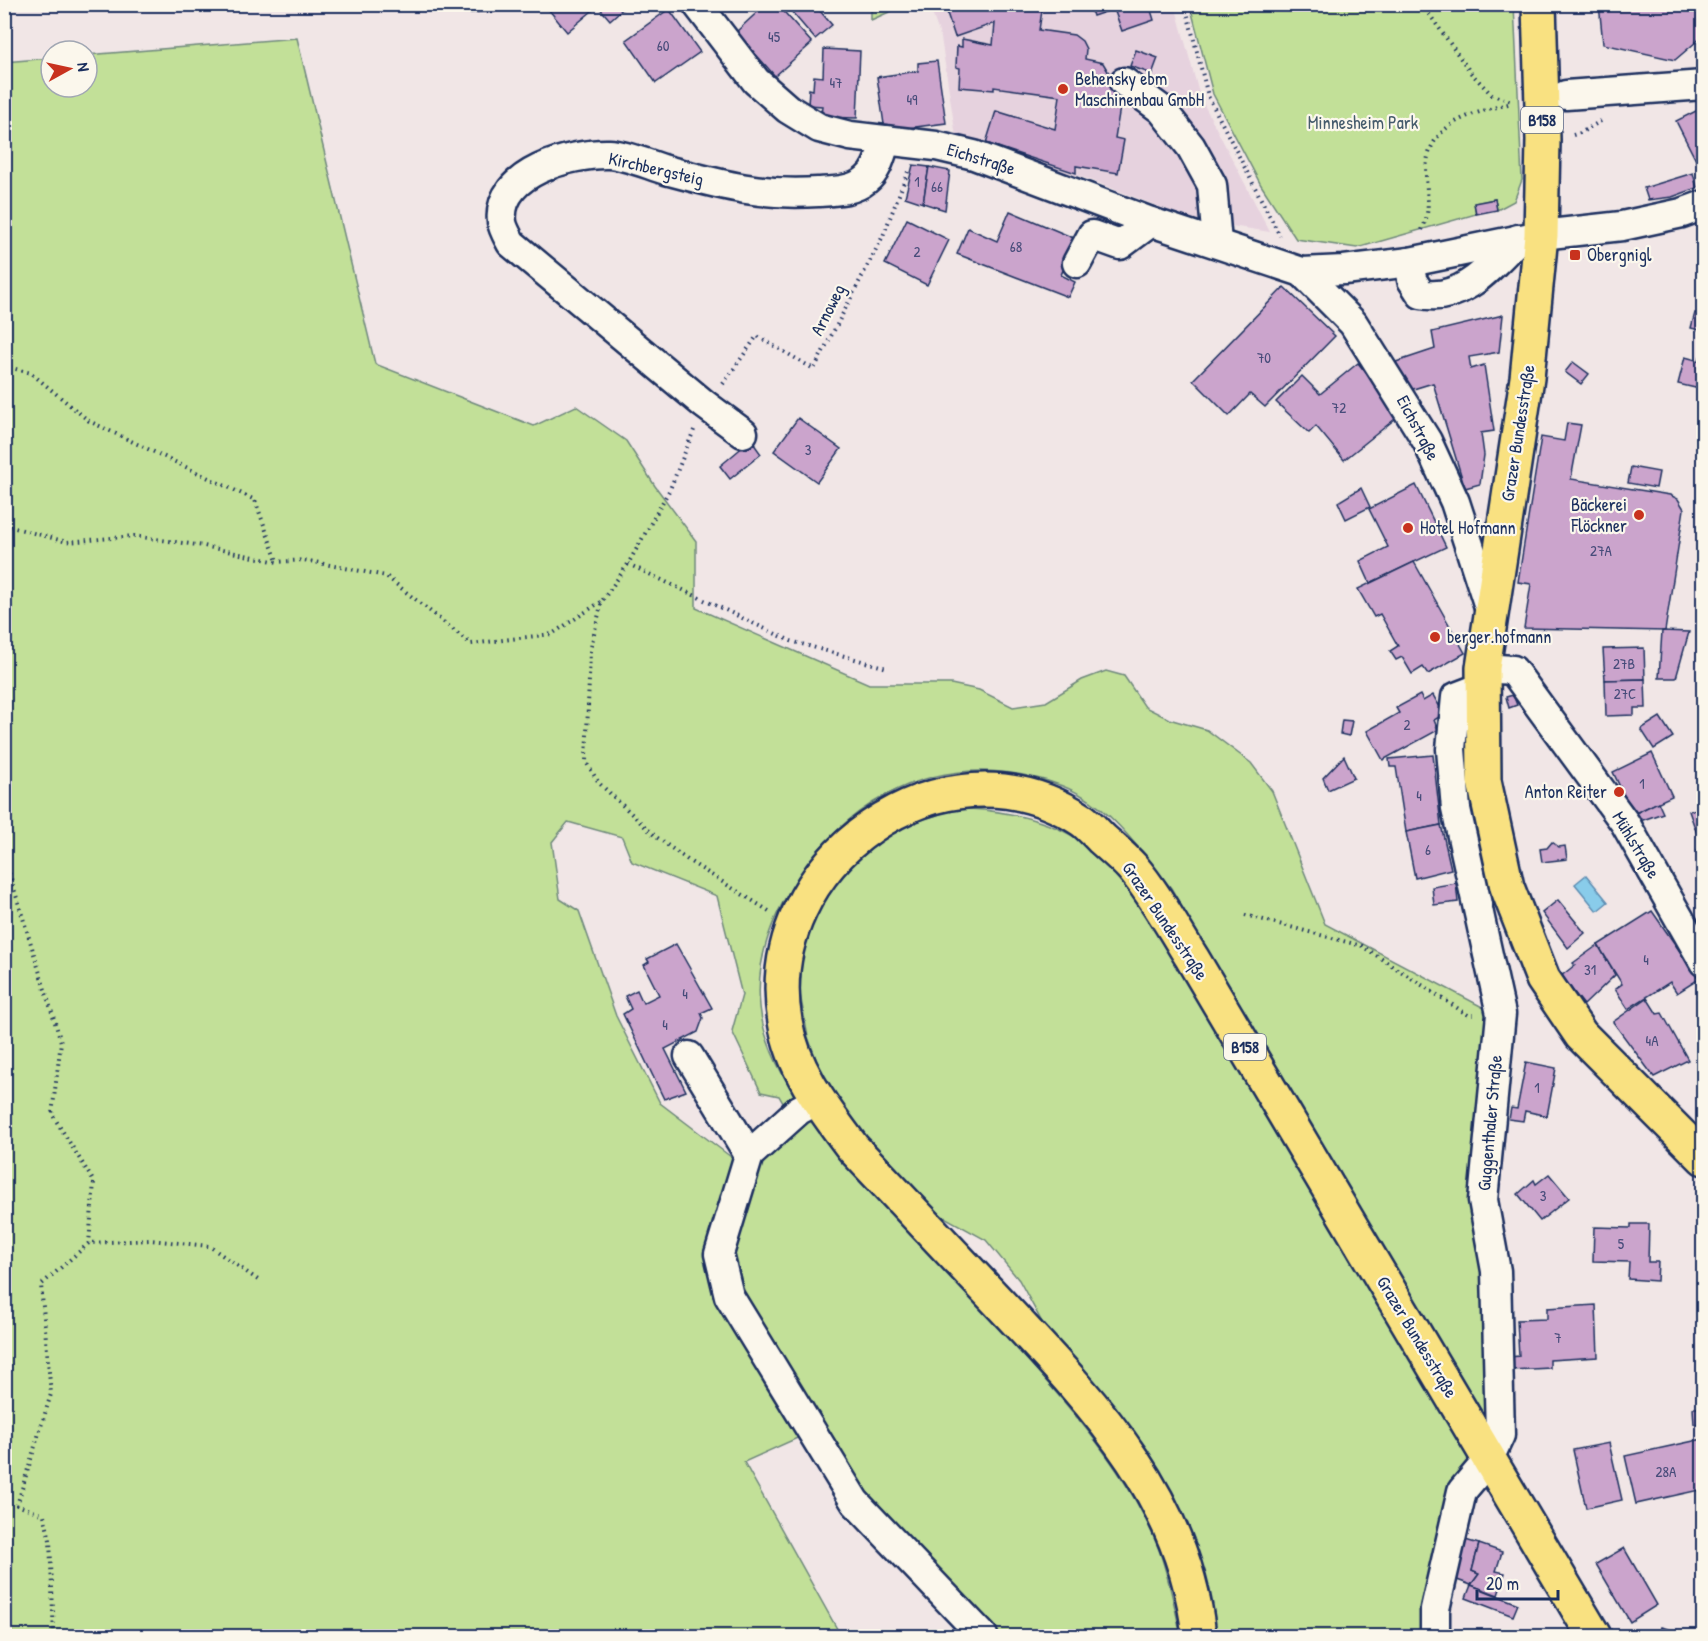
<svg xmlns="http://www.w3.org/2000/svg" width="1708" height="1641" font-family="'Patrick Hand',sans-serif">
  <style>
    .built { fill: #e6d2de }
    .green { fill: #c2e098; stroke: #6e887b; stroke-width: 1.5; fill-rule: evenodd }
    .water { fill: #89ccea; stroke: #5d8db2; stroke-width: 1.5 }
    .building { fill: #cba4cc; stroke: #1b2f5e; stroke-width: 1.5 }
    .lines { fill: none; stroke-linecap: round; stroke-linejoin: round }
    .minor-casing { stroke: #1b2f5e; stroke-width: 33 }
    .major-casing { stroke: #1b2f5e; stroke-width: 38 }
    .path { stroke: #1b2f5e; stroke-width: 4; stroke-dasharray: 1.5 4.5; stroke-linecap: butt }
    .minor { stroke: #fbf7ec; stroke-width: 28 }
    .major { stroke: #f9e181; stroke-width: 33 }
    .poi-dot { fill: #c8321e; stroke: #fbf7ec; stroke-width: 2 }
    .labels { text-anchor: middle; stroke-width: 4.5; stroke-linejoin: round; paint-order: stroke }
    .number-label { font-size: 15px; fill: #474c7a }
    .shield { fill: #fbf7ec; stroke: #5e6b89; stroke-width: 1.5 }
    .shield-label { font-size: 16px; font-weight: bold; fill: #1b2f5e }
    .poi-label { font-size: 18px; fill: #1b2f5e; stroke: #fbf7ec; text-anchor: start }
    .park-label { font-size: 18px; fill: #455b6c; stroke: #fbf7ec }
    .street-label { font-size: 18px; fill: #1b2f5e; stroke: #fbf7ec }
  </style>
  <rect width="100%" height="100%" fill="#f1e6e6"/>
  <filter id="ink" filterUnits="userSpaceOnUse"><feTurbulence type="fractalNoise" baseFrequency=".0167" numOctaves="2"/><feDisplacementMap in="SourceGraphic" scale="12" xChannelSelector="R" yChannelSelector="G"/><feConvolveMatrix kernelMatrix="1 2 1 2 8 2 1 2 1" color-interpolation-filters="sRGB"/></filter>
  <g filter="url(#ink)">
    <path class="built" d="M929 5H1175L1200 97 1270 232 1193 220 1091 180 956 137 941 38Z"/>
    <g class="green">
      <path d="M871 5V4L905 5 871 20Z"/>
      <path d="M1190 5H1514L1522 180 1514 201 1497 210 1495 199 1474 203 1476 214 1357 248 1296 239 1261 185 1213 94Z"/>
      <path d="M297 38 375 364 534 426 576 406 626 441 655 486 696 541V608L869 684H951L979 690 1013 707 1046 702 1082 680 1106 671 1124 676 1145 707 1169 719 1207 730 1251 763 1272 791 1325 924 1488 1010 1489 1427 1375 1241 1171 888C1144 856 1118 816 1081 795 1063 784 1042 779 1023 775 922 756 839 807 789 892 761 938 750 991 768 1042 790 1104 845 1160 889 1207 935 1258 982 1308 1027 1359 1077 1416 1132 1478 1159 1550 1169 1578 1175 1607 1181 1636H993L804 1435 744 1462 841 1636H5L4 62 51 58V87H87V55ZM568 822 622 837 632 862 717 896 742 995 732 1031 761 1092 779 1096 796 1126 731 1157 660 1103 616 1016 579 911 560 899 552 842Z"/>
      <path d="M969 809C1007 811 1055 821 1086 845 1108 863 1125 885 1142 907L1383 1308 1469 1457 1453 1498 1428 1636H1214L1204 1569 1176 1498 1140 1440 1093 1382 1049 1335 1019 1280 986 1240 928 1208 846 1117 823 1078 808 1037 800 994 802 954 815 916 833 885 866 848 907 825 946 812Z"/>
    </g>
    <path class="water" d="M1586 875 1608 902 1597 911 1575 884Z"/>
    <g class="building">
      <path d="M468 4H517V10L468 13Z"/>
      <path d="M544 4H628L610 20 598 6 567 32Z"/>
      <path d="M766 4H777L812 43 775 76 736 32Z"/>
      <path d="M785 4H814L832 25 815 39Z"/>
      <path d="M944 4H1043L1039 30 1074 35 1082 41 1086 49 1085 59 1103 63 1122 95 1115 138 1124 140 1118 173 1076 166V173L986 143 996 111 1055 129 1060 96 994 87V90L959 87 960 68 956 67 957 46 962 47V39L993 45 995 23 955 37Z"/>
      <path d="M1089 4H1149L1154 20 1122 31 1114 9 1093 16Z"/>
      <path d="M1599 4H1701L1703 36 1675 60 1603 44Z"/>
      <path d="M669 9 700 52 656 83 626 40Z"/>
      <path d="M824 49 860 51 857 118 821 117 822 106 808 105 809 89 813 90 814 76 823 77Z"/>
      <path d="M1136 50 1158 58 1152 74 1130 66Z"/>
      <path d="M937 61 946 123 885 131 877 77 918 71V63Z"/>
      <path d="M1704 107V176L1676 121Z"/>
      <path d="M913 165 929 167 923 203 905 197Z"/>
      <path d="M929 167 950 171 945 210 923 203Z"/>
      <path d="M1693 173 1697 188 1672 197 1648 200 1644 188Z"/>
      <path d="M1495 199 1497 210 1476 214 1474 203Z"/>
      <path d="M1010 211 1076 239 1061 275 1075 282 1068 297 957 254 968 228 997 241Z"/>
      <path d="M907 219 949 240 927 285 885 264Z"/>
      <path d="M1284 287 1335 336 1265 407 1250 394 1229 416 1193 380Z"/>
      <path d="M1695 313 1704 315V331L1691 328Z"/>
      <path d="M1503 315 1499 352 1469 357 1471 369 1484 365 1494 431 1481 433 1484 455 1480 484 1465 488 1433 383 1410 390 1396 362 1435 349 1432 332Z"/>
      <path d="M1704 344V362L1699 361Z"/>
      <path d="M1685 357 1704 362V390L1678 384Z"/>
      <path d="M1573 362 1589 374 1581 384 1565 372Z"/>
      <path d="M1358 363 1400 415 1344 460 1316 426 1309 433 1276 402 1302 376 1320 394Z"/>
      <path d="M798 418 841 449 817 482 774 451Z"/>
      <path d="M1567 423 1581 425 1571 479 1670 495 1678 499 1684 509 1665 631 1524 628 1531 584 1518 582 1541 437 1564 441Z"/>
      <path d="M751 440 761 454 730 479 720 466Z"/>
      <path d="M1631 467 1659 472 1656 488 1628 483Z"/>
      <path d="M1416 485 1446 547 1370 583 1360 561 1388 547 1369 509Z"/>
      <path d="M1361 488 1370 507 1346 519 1338 502Z"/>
      <path d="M1414 562 1465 653 1428 674 1423 667 1412 674 1402 657 1396 660 1390 651 1398 646 1380 614 1374 617 1358 589Z"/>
      <path d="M1662 631 1689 632 1676 678H1659Z"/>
      <path d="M1644 648 1645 679 1605 680 1603 649Z"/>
      <path d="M1645 679 1646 708H1634V715L1606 716 1605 680Z"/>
      <path d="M1420 695 1423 701 1433 695 1444 714 1434 720 1438 730 1383 760 1367 731 1399 713 1396 708Z"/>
      <path d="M1513 695 1517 705 1509 708 1506 697Z"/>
      <path d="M1660 717 1673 737 1654 749 1641 729Z"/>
      <path d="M1342 720 1352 721 1349 736 1340 734Z"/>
      <path d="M1652 753 1672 796 1633 814 1613 772Z"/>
      <path d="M1433 755 1441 825 1406 832 1396 767H1390L1389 759Z"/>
      <path d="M1344 756 1354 778 1328 790 1323 778Z"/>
      <path d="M1658 802 1663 813 1640 821 1636 813Z"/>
      <path d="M1704 807V848H1702L1689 811Z"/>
      <path d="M1441 825 1451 869 1415 878 1406 832Z"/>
      <path d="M1552 842 1559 847 1565 846 1567 859 1542 862 1540 849 1547 848Z"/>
      <path d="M1702 848H1704L1702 864 1697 850Z"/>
      <path d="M1456 883 1458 902 1434 905 1432 887Z"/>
      <path d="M1558 900 1585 933 1568 948 1542 913Z"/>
      <path d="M1652 911 1699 979 1677 993 1670 982 1628 1009 1615 989 1622 984 1598 945Z"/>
      <path d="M676 944 712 1008 701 1013 703 1018 698 1032 665 1049 686 1091 664 1099 623 1014 631 1009 625 996 637 990 643 1003 659 995 644 965 649 962 647 959Z"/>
      <path d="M1598 945 1615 975 1584 1005 1561 976 1575 965 1573 963Z"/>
      <path d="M1647 998 1657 1014 1662 1013 1688 1060 1654 1077 1613 1022Z"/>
      <path d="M1526 1062 1556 1068 1547 1116 1525 1111 1523 1121 1509 1119 1511 1108 1517 1109Z"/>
      <path d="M1549 1174 1569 1198 1540 1221 1518 1194 1534 1180 1536 1184Z"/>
      <path d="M1631 1224H1649L1648 1262H1658L1657 1281 1628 1279 1629 1262 1593 1261 1594 1227 1631 1228Z"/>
      <path d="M1596 1305 1598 1357 1550 1360V1368L1511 1370 1510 1357 1519 1356 1517 1320 1547 1319V1308Z"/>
      <path d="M1693 1408H1704V1424H1694Z"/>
      <path d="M1703 1439 1704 1489 1636 1504 1625 1456Z"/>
      <path d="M1609 1443 1622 1500 1586 1508 1573 1450Z"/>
      <path d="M1462 1539 1479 1544 1472 1571 1479 1574 1471 1585 1449 1577Z"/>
      <path d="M1479 1544 1502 1552 1496 1571 1505 1573 1498 1595 1471 1585 1479 1574 1472 1571Z"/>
      <path d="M1624 1548 1657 1605 1630 1622 1596 1564Z"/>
      <path d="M1471 1585 1518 1604 1513 1616 1466 1598Z"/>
      <path d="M1661 1627 1685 1634 1684 1636H1659Z"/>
    </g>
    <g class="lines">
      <g class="minor-casing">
        <g id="minor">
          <path d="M697 4 756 81 788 109 819 128 850 136 936 146 974 155 1151 222 1302 272 1344 270 1410 262 1541 235 1622 226 1682 213 1704 205"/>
          <path d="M1124 82 1162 110 1191 147 1212 185 1217 243"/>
          <path d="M1566 95 1704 85"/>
          <path d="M1410 262 1412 280 1421 294C1462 303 1491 266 1518 239"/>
          <path d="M1077 263 1092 235 1120 245 1151 222"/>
          <path d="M1302 272 1353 323 1427 441 1455 502 1490 610"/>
          <path d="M743 433 704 404 511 243C508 237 503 229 502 222 496 172 572 153 609 154 627 155 649 165 666 170 722 185 760 196 818 192 834 191 853 191 866 180 878 171 881 154 886 140"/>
          <path d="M1483 668 1513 670 1625 823 1704 962"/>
          <path d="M689 1056 749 1155"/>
          <path d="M818 1100 799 1110 749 1155 719 1254 729 1296 855 1502 983 1636"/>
          <path d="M1435 1636V1609L1462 1491 1489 1459 1500 1435 1496 1271 1483 1200 1501 1014 1456 809 1451 749 1456 697 1482 687"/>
        </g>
      </g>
      <g class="major-casing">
        <g id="major">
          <path d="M1539 4 1543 140 1541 235 1527 378 1483 668 1484 781 1507 887 1543 979 1581 1035 1704 1158"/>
          <path d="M1199 1636C1185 1498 1094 1404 1003 1307 953 1254 903 1201 853 1148 824 1109 793 1070 785 1021 757 863 944 728 1082 820 1089 825 1096 833 1102 839 1112 848 1123 857 1132 867 1155 894 1173 928 1192 958L1594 1636"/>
        </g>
      </g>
      <g class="path">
        <path d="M1185 4 1208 96 1280 236"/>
        <path d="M1422 4 1471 73 1492 95 1512 101"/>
        <path d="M1573 135 1580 133 1601 121"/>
        <path d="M1422 230C1431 210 1427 198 1426 176 1425 123 1470 114 1512 103"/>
        <path d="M4 366 31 373 89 421 255 500 277 561"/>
        <path d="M723 384 757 336 814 369 883 236 909 169"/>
        <path d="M694 430 670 489 628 564 602 601 590 651 586 762 599 783 655 836 689 861 769 911"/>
        <path d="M4 525 67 542 134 536 204 546 277 562 304 560 386 576 471 644 552 634 602 601"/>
        <path d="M628 564 791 641 887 668"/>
        <path d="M4 856 61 1042 52 1114 94 1182 89 1243"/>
        <path d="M1245 915 1362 946 1468 1015H1473"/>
        <path d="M54 1636 50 1540 44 1515 17 1505 51 1394 41 1285 89 1243 150 1240 209 1246 258 1280"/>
      </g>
      <use href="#minor" class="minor"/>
      <use href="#major" class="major"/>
    </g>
  </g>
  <g class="poi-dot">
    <circle cx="1063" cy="89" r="6"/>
    <rect x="1569" y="249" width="12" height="12" rx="3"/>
    <circle cx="1639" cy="515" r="6"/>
    <circle cx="1408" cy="528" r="6"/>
    <circle cx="1435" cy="637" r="6"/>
    <circle cx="1619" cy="792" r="6"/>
  </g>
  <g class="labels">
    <g class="number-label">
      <text x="774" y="42">45</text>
      <text x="663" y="51">60</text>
      <text x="836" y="88">47</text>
      <text x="912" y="105">49</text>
      <text x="917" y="187">1</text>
      <text x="937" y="192">66</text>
      <text x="1016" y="252">68</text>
      <text x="917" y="257">2</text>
      <text x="1264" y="363">70</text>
      <text x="1339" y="413">72</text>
      <text x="808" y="455">3</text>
      <text x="1601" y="556">27A</text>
      <text x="1624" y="669">27B</text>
      <text x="1625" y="699">27C</text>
      <text x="1407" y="730">2</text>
      <text x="1642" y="789">1</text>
      <text x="1419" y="801">4</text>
      <text x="1428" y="855">6</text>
      <text x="1646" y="965">4</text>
      <text x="1590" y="975">31</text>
      <text x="685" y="999">4</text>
      <text x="665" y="1030">4</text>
      <text x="1652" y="1046">4A</text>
      <text x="1537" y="1093">1</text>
      <text x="1543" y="1201">3</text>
      <text x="1621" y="1249">5</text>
      <text x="1558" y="1343">7</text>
      <text x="1666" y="1477">28A</text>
    </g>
    <g class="shield">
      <rect x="1521" y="107" width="42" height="26" rx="4.5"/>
      <rect x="1224" y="1034" width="42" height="26" rx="4.5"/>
    </g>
    <g class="shield-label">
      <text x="1542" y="126">B158</text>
      <text x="1245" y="1053">B158</text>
    </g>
    <g class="poi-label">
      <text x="1075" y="85">Behensky ebm<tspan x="1075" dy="21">Maschinenbau GmbH</tspan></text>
      <text x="1587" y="261">Obergnigl</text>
      <text x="1627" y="511" text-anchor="end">Bäckerei<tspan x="1627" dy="21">Flöckner</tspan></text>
      <text x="1420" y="534">Hotel Hofmann</text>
      <text x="1447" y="643">berger.hofmann</text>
      <text x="1607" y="798" text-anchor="end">Anton Reiter</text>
    </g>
    <g class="park-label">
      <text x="1363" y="129">Minnesheim Park</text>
    </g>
    <g class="street-label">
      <text transform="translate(981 159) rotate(17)" y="6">Eichstraße</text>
      <text transform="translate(656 169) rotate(13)" y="6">Kirchbergsteig</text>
      <text transform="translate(828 310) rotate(-63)" y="6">Arnoweg</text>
      <text transform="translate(1418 428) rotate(62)" y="6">Eichstraße</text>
      <text transform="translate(1518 433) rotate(-81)" y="6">Grazer Bundesstraße</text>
      <text transform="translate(1636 845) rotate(59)" y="6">Mühlstraße</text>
      <text transform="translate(1165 921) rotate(56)" y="6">Grazer Bundesstraße</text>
      <text transform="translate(1490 1123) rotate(-85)" y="6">Guggenthaler Straße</text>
      <text transform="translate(1417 1337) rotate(59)" y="6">Grazer Bundesstraße</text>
    </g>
  </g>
  <rect width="1708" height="1641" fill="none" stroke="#fbf7ec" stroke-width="24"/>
  <rect x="12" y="12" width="1684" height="1617" fill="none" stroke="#1b2f5e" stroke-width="2" filter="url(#ink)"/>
  <g transform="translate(69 69) rotate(82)"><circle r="28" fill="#fbf7ec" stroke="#a1a7b3" stroke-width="1.5"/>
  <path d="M0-4.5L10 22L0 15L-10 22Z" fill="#c8321e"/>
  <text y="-9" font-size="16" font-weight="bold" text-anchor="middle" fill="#1b2f5e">N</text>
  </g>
  <path d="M1477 1590v9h81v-9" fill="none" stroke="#1b2f5e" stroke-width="3"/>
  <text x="1486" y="1590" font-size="18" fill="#1b2f5e" stroke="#fbf7ec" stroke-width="4.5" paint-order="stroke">20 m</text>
</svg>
